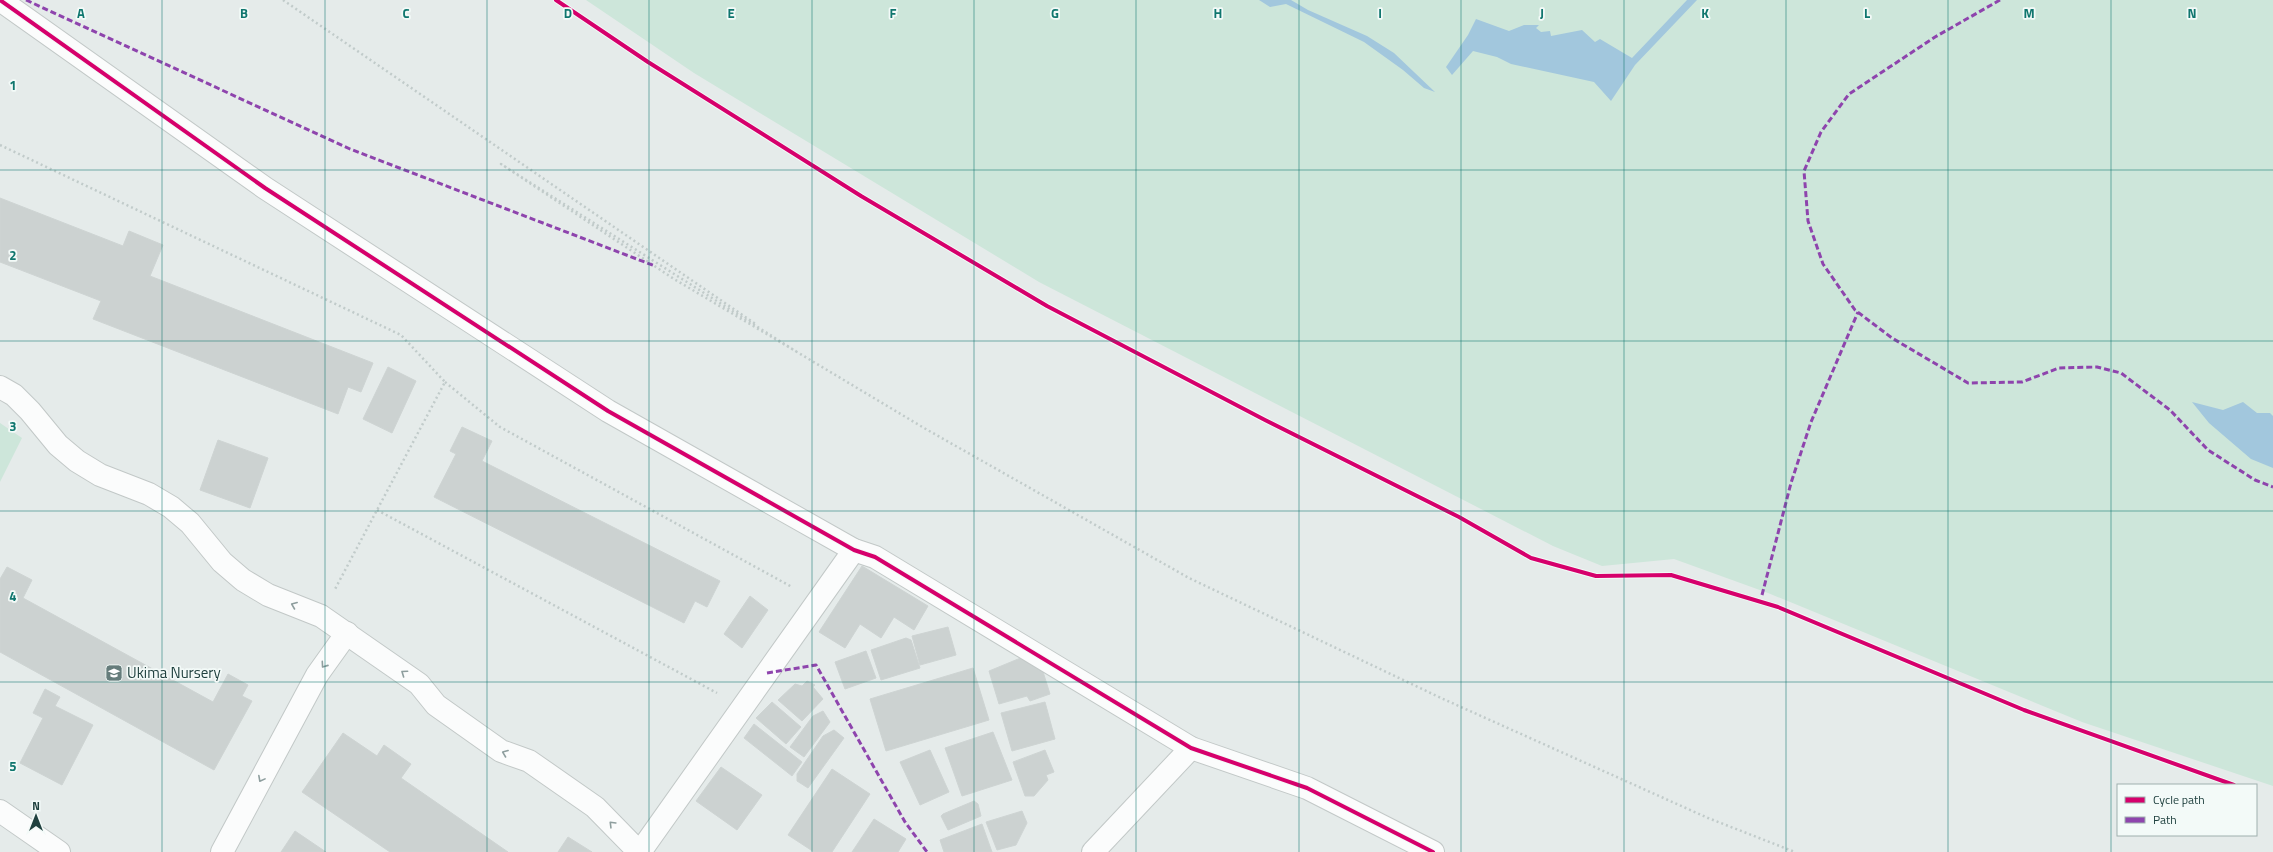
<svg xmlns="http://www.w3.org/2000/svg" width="2273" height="852" font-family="'Titillium Web',sans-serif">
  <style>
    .green { fill: #cde6da }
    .water { fill: #a2c7dd }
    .building { fill: #ccd2d1; stroke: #ced4d3 }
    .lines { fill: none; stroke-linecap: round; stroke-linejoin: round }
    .minor-casing { stroke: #c2c8c7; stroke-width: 24 }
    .path { stroke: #c1cbca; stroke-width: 2.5; stroke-dasharray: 2 3; stroke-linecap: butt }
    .minor { stroke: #fbfcfc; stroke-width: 22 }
    .quiet { stroke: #8e44ad; stroke-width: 3; stroke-dasharray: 6 3; stroke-linecap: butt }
    .cycleway-casing { stroke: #f3faf8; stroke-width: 6 }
    .cycleway { stroke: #d6006c; stroke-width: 4 }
    .oneway { stroke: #8e9e9e }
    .grid { fill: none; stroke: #0f766e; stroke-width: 1; stroke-opacity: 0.55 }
    .labels { text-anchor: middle; stroke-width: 3.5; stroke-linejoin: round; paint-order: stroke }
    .poi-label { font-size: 15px; fill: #20413f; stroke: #f3faf8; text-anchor: start }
    .grid-label { font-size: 13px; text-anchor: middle; font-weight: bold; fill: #0f766e; stroke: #f3faf8; stroke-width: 3.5; stroke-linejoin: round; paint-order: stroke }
  </style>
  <rect width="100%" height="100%" fill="#e5ebea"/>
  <g class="green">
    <path d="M586 0H2273V786L2082 722 1768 593 1674 559 1602 566 1553 546 1039 282 694 73Z"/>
    <path d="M0 423 22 438 0 482Z"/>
  </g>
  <g class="water">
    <path d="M1259 0H1291L1308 10 1367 36 1394 53 1435 92 1424 88 1403 70 1364 42 1286 4 1270 7Z"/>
    <path d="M1687 0H1697L1635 65 1611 101 1594 82 1511 64 1497 57 1473 51 1452 75 1446 67 1468 35 1476 19 1509 31 1524 25H1539L1536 28 1541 32 1550 31 1551 36 1582 30 1595 42 1600 39 1632 58Z"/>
    <path d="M2192 402 2223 410 2243 402 2257 413H2270L2273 416V468L2251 459 2209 423Z"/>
  </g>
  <g class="building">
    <path d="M0 198 123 246 129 231 163 245 150 276 373 363 361 392 348 387 338 414 93 319 101 301 0 262Z"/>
    <path d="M388 367 416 381 392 433 363 419Z"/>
    <path d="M462 427 492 441 482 461 720 581 707 607 695 601 684 623 434 497 456 454 450 451Z"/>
    <path d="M218 440 268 458 250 508 200 490Z"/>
    <path d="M862 566 928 606 914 630 894 617 881 638 860 624 845 648 819 632Z"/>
    <path d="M7 567 32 580 23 598 213 702 228 674 248 685 242 696 252 701 214 770 0 652V579Z"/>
    <path d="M750 596 768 610 742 648 724 634Z"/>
    <path d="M948 627 956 655 920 665 912 636Z"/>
    <path d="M906 638 911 640 920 668 881 680 871 650Z"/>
    <path d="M866 651 876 678 845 689 835 662Z"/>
    <path d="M1023 657 1039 659 1050 694 1030 701 1027 696 999 704 989 671Z"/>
    <path d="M973 668 989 720 886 751 870 699Z"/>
    <path d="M807 681 815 685 813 687 823 699 802 721 778 700 795 684 802 686Z"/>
    <path d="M45 689 60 697 55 706 93 725 62 785 20 763 43 718 33 713Z"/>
    <path d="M772 702 801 727 786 744 756 718Z"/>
    <path d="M1045 702 1055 739 1012 751 1001 713Z"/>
    <path d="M823 711 830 722 804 757 790 747 813 716Z"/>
    <path d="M754 724 802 762 792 776 744 738Z"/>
    <path d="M834 730 844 738 808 788 797 781V774L823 736Z"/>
    <path d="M993 732 1012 780 962 796 945 748Z"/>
    <path d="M343 733 377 756 384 745 411 764 401 778 508 852H390L302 792Z"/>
    <path d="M930 750 949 792 920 805 900 762Z"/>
    <path d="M1045 750 1054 772 1046 775 1048 780 1034 796H1025L1013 762Z"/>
    <path d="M721 767 762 795 737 830 696 801Z"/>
    <path d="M832 769 870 794 832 852H814L788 835Z"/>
    <path d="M974 801 978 804 981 816 948 830 941 816 943 814Z"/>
    <path d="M1022 811 1027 823 1016 845 997 850 986 822Z"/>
    <path d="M874 819 906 839 898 852H852Z"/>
    <path d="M982 824 992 852H944L940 840Z"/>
    <path d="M295 831 326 852H281Z"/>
    <path d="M568 837 592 852H558Z"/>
  </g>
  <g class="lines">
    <g class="minor-casing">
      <g id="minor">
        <path d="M0 0 265 188 608 411 854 550 875 557 1191 748 1307 788 1433 852"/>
        <path d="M0 387 14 395 30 411 58 445 77 461 100 475 149 494 171 507 190 523 222 562 243 580 268 595 321 616 419 684 436 705 501 751 529 761 595 807 639 852"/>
        <path d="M0 811 59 852"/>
        <path d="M222 852 317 675 347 633"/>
        <path d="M640 852 854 550"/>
        <path d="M1093 852 1191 748"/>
      </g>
    </g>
    <g class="path">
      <path d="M283 0 757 325"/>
      <path d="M0 145 401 335 445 382 334 591"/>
      <path d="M797 352 501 164 674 279 797 352 924 428 1189 578 1441 698 1708 818 1795 852"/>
      <path d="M445 382 500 427 792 587"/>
      <path d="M377 510 717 693"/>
    </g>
    <use href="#minor" class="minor"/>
    <g class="quiet">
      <path d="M26 0 350 149 655 266"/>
      <path d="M2000 0 1935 37 1849 94 1821 132 1804 171 1808 221 1823 264 1855 310 1892 338 1968 383 2022 382 2059 368 2097 367 2121 373 2170 410 2208 450 2255 480 2273 487"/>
      <path d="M1762 595 1791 483 1811 422 1858 312"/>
      <path d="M767 673 816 665 905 822 927 852"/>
    </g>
    <g class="cycleway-casing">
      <g id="cycleway">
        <path d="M0 0 265 188 608 411 854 550 875 557 1191 748 1307 788 1433 852"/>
        <path d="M556 0 648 62 861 196 1047 306 1265 420 1459 517 1531 558 1596 576 1671 575 1778 607 2024 710 2234 785"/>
      </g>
    </g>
    <use href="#cycleway" class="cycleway"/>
  </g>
  <defs><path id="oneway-chevron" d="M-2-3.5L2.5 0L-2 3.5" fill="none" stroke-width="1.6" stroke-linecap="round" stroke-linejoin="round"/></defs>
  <g class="oneway">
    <use href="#oneway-chevron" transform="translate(294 605) rotate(-158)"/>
    <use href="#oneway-chevron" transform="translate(324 665) rotate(125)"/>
    <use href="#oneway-chevron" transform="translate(404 673) rotate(-145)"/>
    <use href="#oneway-chevron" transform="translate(505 753) rotate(-159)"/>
    <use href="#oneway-chevron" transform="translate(261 779) rotate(118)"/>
    <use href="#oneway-chevron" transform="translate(612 824) rotate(-135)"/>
  </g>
  <path class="grid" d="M162 0V852M325 0V852M487 0V852M649 0V852M812 0V852M974 0V852M1136 0V852M1299 0V852M1461 0V852M1624 0V852M1786 0V852M1948 0V852M2111 0V852M0 170H2273M0 341H2273M0 511H2273M0 682H2273"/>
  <defs>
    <g id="school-square" transform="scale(0.9)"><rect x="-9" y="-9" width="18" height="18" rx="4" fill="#657c7b" stroke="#f3faf8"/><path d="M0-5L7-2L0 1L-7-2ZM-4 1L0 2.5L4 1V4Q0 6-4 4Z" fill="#fff"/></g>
  </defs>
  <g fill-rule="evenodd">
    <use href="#school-square" x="114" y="673"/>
  </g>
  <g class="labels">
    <g class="poi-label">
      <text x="127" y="678">Ukima Nursery</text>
    </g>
  </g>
  <g class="grid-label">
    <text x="81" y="18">A</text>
    <text x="244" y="18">B</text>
    <text x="406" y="18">C</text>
    <text x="568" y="18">D</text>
    <text x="731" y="18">E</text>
    <text x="893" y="18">F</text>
    <text x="1055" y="18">G</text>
    <text x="1218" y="18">H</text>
    <text x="1380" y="18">I</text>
    <text x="1542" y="18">J</text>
    <text x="1705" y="18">K</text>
    <text x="1867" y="18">L</text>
    <text x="2029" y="18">M</text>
    <text x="2192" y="18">N</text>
    <text x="13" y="90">1</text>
    <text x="13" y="260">2</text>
    <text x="13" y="431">3</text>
    <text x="13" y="601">4</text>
    <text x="13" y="771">5</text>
  </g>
  <rect x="2117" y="784" width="140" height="52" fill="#f3faf8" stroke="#9fb0ae"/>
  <rect x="2125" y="797" width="20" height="6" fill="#d6006c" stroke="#9fb0ae"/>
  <text x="2153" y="804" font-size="12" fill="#20413f">Cycle path</text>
  <rect x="2125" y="817" width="20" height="6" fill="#8e44ad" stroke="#9fb0ae"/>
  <text x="2153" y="824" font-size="12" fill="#20413f">Path</text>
  <g transform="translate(36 816)" stroke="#f3faf8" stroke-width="3" paint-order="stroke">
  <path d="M0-3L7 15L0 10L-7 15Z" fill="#20413f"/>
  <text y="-6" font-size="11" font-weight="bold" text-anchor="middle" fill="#20413f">N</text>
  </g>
</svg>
